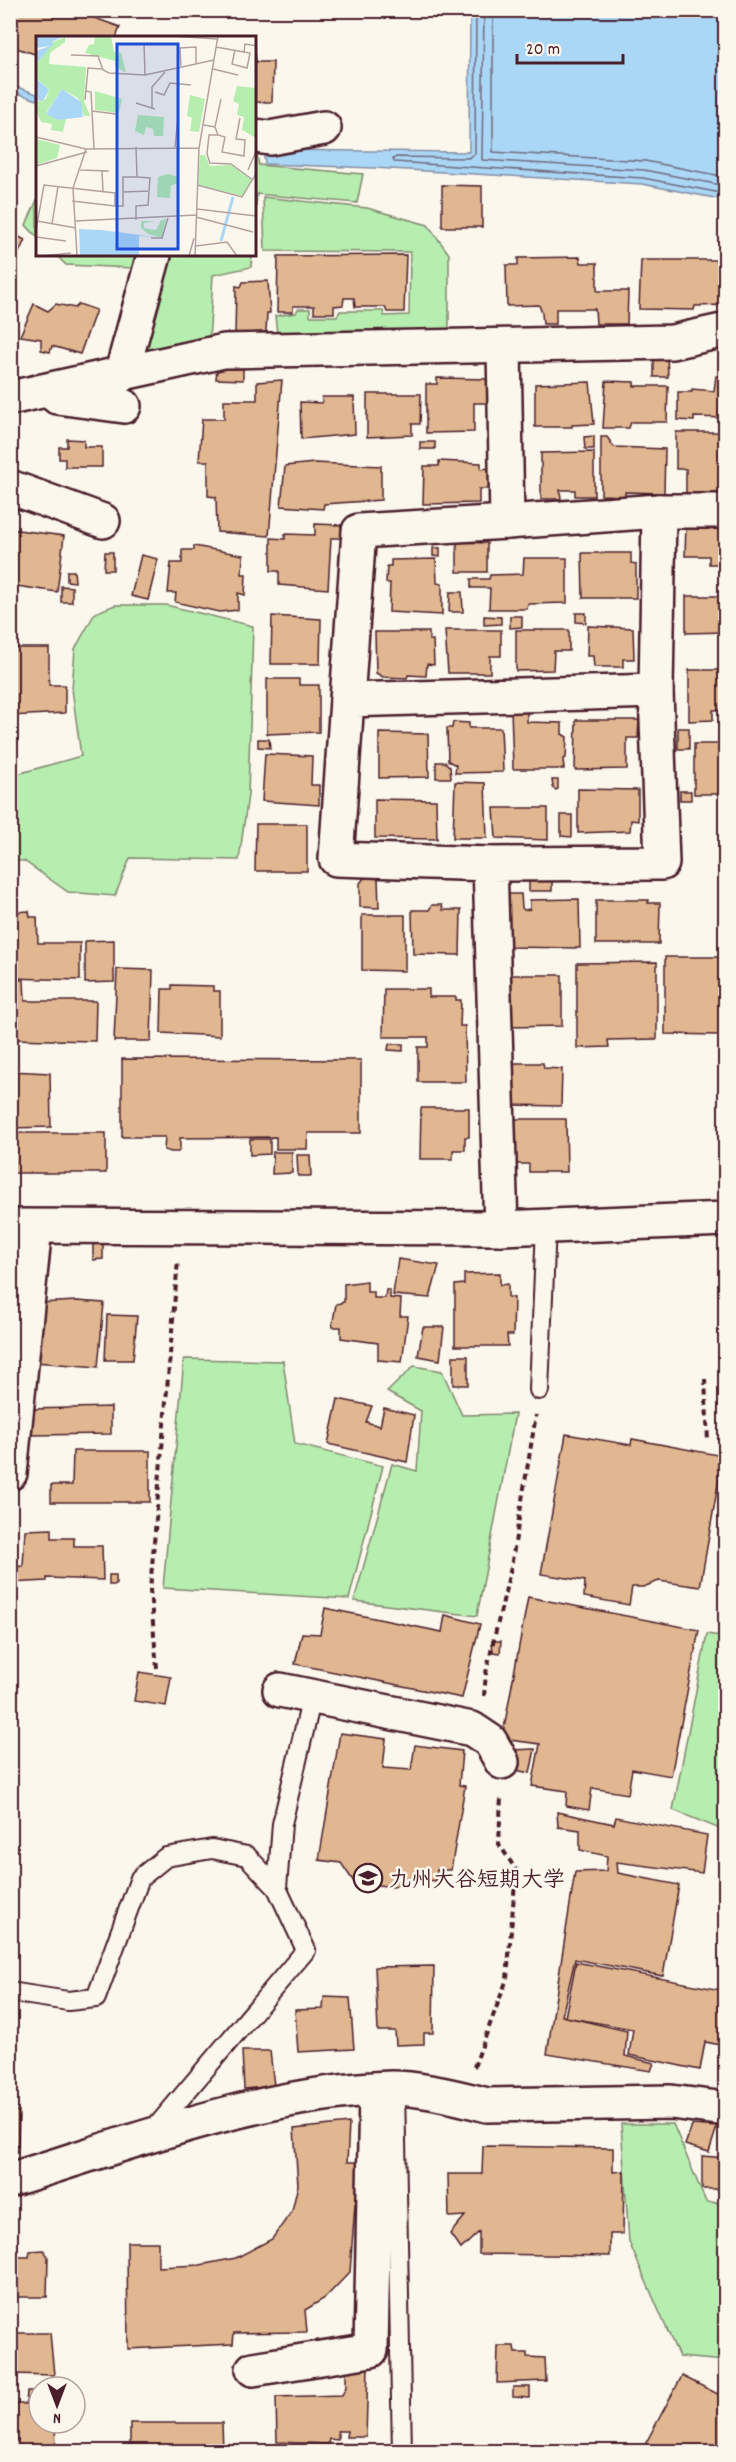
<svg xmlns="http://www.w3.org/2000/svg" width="736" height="2462" font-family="Dekko,'Klee One',sans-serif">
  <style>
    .green { fill: #b6eeb0; stroke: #80866e; stroke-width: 1.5 }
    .water { fill: #aad7f6; stroke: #848da5; stroke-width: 1.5 }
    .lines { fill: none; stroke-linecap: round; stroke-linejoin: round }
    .shore { stroke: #70697c; stroke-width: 1.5 }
    .building { fill: #e0b790; stroke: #4a1f2b; stroke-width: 1.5 }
    .service-casing { stroke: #4a1f2b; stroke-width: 22 }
    .minor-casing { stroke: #4a1f2b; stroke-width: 38 }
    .path { stroke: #4a1f2b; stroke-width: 4; stroke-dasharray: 6 4.5; stroke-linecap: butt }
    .service { stroke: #fbf7ec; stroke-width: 18 }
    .minor { stroke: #fbf7ec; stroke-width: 33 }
    .labels { text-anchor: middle; stroke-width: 5; stroke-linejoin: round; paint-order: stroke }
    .poi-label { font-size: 22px; font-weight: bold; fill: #4a1f2b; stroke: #fbf7ec; text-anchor: start }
    .inset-river { fill: none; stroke: #aad7f6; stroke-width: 3 }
    .inset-road { fill: none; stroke: #b4a19f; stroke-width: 1.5 }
    .view { fill: #1d4ed8; fill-opacity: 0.15; stroke: #1d4ed8; stroke-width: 3 }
    .inset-edge { fill: none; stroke: #4a1f2b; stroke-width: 3 }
  </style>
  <rect width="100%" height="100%" fill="#fbf7ec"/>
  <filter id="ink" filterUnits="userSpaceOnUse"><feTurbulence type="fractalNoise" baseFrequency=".0167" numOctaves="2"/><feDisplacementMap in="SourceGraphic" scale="12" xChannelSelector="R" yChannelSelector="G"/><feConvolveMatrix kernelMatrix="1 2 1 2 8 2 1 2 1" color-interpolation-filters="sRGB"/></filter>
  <g filter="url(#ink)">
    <g class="green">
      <path d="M255 147 259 165 363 174 357 203 257 194 255 218Z"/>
      <path d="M263 197 367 208 428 225 449 254V330L277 333 275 316 296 313 298 309H310V316H337L340 311H383L384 316 409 315 410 252 265 251Z"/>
      <path d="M37 200V237L26 225Z"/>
      <path d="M56 255H135L132 268 66 265Z"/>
      <path d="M162 255H252L251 267 213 275 209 343 139 359Z"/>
      <path d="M115 605H166L253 626 248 795 239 860 130 858 115 896 68 892 24 861H10L11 779 14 775 81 756 72 689 75 649 95 613Z"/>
      <path d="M184 1359 283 1361 295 1444 383 1466 349 1599 163 1588Z"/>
      <path d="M414 1366 442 1371 462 1415 515 1414 477 1616 354 1601 392 1464 417 1471 421 1411 387 1392Z"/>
      <path d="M707 1634 725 1637V1831L673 1810Z"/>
      <path d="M621 2124H673L706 2202 725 2203V2361L679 2357 629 2242Z"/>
    </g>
    <g class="water">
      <path d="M470 11H725V200L642 184 374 168 265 164 263 150 469 152Z"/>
      <path d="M11 85 37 94V100L11 91Z"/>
    </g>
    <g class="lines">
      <g class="shore">
        <path d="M476 10 475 154 468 158 396 157 393 159 394 162 643 178 726 194"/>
        <path d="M484 10 482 160 644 170 726 186"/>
        <path d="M493 10V152L645 161 726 177"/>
      </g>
    </g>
    <g class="building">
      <path d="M15 10H72L120 27 116 38H38V55L10 46 13 35 10 34V23Z"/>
      <path d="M255 52 256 62H273L272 102H255Z"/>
      <path d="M442 185 482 186V227H442Z"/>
      <path d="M10 232 25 240 10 271Z"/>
      <path d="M406 255 404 312H387L385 307H355L354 298H344L343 305 334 306V313H314V306H293V312H277L278 256Z"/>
      <path d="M580 257 581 263H597V291H628L627 324H596L595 309H556V324H543L542 313 539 305 507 306 506 265H518V258Z"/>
      <path d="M641 260H726L725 305 695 306 694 310 639 309Z"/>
      <path d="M268 281 270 313H267L266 332H261V337L235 336 236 286 241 287 243 282Z"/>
      <path d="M34 304 48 311 56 304 75 308 79 304 96 310 80 354 52 346 50 352 41 350V339L20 336Z"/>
      <path d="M654 353 667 354 668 377H654Z"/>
      <path d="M217 369H243V380L216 379Z"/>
      <path d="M716 376 726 377V418L694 417V421L678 420V392H692V389L714 391Z"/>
      <path d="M437 378 487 379 488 403H474V432L426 433V384H437Z"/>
      <path d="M282 380 269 536 217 532 216 497 208 496V461H199L202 419H224V400H257V382Z"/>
      <path d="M606 381 634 382V386H668L667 422H631L629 428H603Z"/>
      <path d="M590 382 594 424 572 425V427H535V384Z"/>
      <path d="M367 394H421L420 424H412V435L367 437Z"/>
      <path d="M322 397H354L355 434 301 439 300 402 322 403Z"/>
      <path d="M676 432H726V496L686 495V469H676Z"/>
      <path d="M594 436V449H585L584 437Z"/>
      <path d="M601 437H607L614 447 665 449 664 493 625 492V496L601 495Z"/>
      <path d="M67 439 84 440V447H102V467H65V459H59V447H67Z"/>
      <rect x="420" y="442" width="15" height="7"/>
      <path d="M594 452V496H575V490H560L561 499H541V453Z"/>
      <path d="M439 461 481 463V469L490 468V489H479V503L423 504 424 466H439Z"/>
      <path d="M314 463 381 466V500L324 504 323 509 281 506 285 466Z"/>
      <path d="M315 524 341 525 342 538H331L328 589 279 585V571H271V538L285 539V534L315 535Z"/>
      <path d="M686 524H726V564H709V556H685Z"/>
      <path d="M10 529 64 536 57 592 10 585Z"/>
      <path d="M457 542 487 543V572H457Z"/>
      <path d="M194 546 243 555 242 574H246L245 595 238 593V610L219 612 175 602 176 593H168L171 563H182V550H194Z"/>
      <path d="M433 548H440V557L433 556Z"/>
      <path d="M105 552H113V570H104Z"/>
      <path d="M582 553H631V563L636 564V598H583Z"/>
      <path d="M141 555 158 559 148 600 131 596Z"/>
      <path d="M524 558H567V603L528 604 527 609H489L490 588H471V579H489L490 575 523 574Z"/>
      <path d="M436 559 437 583 442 584V615L389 612 390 583H386L387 566H391V560Z"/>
      <path d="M67 571H74L75 582 67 581Z"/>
      <path d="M61 586 72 587V602H61Z"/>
      <path d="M450 592H462L463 612H449Z"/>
      <path d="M686 596H726V632L686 633Z"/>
      <path d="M576 613H586V623L576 622Z"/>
      <path d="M272 616 321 619 320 664H271Z"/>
      <path d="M484 616 501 617V624L484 625Z"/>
      <path d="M510 616H522V627L510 628Z"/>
      <path d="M588 626 633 628 634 659H623V667H594L593 656H587Z"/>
      <path d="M445 630H501V656H490V673H448Z"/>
      <path d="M516 630H569V651H554L553 670 516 671Z"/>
      <path d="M375 632H429V640H433L434 665 427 664 426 676 408 675 407 678 383 677 376 673Z"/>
      <path d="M10 648H49V685H65V713L10 716Z"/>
      <path d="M689 670H726V710H713V720L689 721Z"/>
      <path d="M267 679H299V685H319V732L267 734Z"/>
      <path d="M511 709H527V722L562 723V734L567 737 566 758 563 759 564 769H513Z"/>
      <path d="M576 720H639L638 738H627V769L575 770Z"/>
      <path d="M453 722 469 723V728H501L503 772 455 773 456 765 448 761 447 728H452Z"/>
      <rect x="678" y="728" width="11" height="21"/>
      <path d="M379 733 428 734 429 777 379 778Z"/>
      <path d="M258 739H269L270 748 258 747Z"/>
      <path d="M694 744H726V798L725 794H694Z"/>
      <path d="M265 754 312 756 311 785H319V805L262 801Z"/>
      <path d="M436 762H445L450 767 451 778H436Z"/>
      <path d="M552 780H558V789L555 790 553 787Z"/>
      <path d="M455 782 485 783 487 838H453Z"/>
      <path d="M578 789 638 790V821L631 820 630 831 578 833Z"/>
      <rect x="680" y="791" width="11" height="9"/>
      <path d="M375 799 436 800 437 839 375 838Z"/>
      <path d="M494 808H548V840L496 838Z"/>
      <path d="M561 815H572V837L561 836Z"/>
      <path d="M256 824H307V871H255Z"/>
      <path d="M365 877 378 878 379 908 360 907V883Z"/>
      <rect x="529" y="880" width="23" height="11"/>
      <path d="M502 894H521L522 908 524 910 530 909V900L579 899 580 948 506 947Z"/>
      <path d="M596 900H649L648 903H660L659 944H596Z"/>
      <path d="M432 905H442L443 910H461L460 955 413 954 412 910H429Z"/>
      <path d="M10 908H14L15 912 29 911 30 917H37L38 943H80V980L10 978Z"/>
      <path d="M362 915H405V971L362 970Z"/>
      <path d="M114 940V982L85 983V941Z"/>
      <path d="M665 957H726V1042H721L720 1035 665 1034Z"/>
      <path d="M657 962V1039L608 1040 609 1047 577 1048V963Z"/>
      <path d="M117 969 153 970 151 1041H114Z"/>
      <path d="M508 975H562V1026L508 1027Z"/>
      <path d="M10 980H24L25 1001H96L95 1041 10 1039Z"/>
      <path d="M172 985 213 986V991H220V1036L161 1033 162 989H172Z"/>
      <path d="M384 989H429V997H456V1000H461L460 1026H465L466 1082H418V1047H428V1037H383Z"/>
      <path d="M389 1044H403V1051L388 1050Z"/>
      <path d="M122 1059 361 1060V1133H308L307 1149H276V1137L180 1138V1148L178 1152H171L164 1150 165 1137H122Z"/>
      <path d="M511 1063H543L544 1068 562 1069 561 1106 511 1105Z"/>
      <path d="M10 1071 50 1073 51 1127 10 1128Z"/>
      <path d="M421 1108H469V1137H465V1150H453V1159H420Z"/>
      <path d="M514 1119H566L567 1172H529V1164H514Z"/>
      <rect x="10" y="1133" width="96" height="40"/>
      <path d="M250 1139H270V1154L250 1155Z"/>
      <path d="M273 1152H292V1173L272 1174Z"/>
      <path d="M297 1155H310L311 1176H298Z"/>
      <path d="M93 1238H103V1259L93 1260Z"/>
      <path d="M10 1243H18L10 1326Z"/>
      <path d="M398 1259 439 1265 430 1298 393 1295Z"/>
      <path d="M500 1273V1285L508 1284V1297L514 1298 513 1335H507L508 1346H455V1285L464 1284V1274Z"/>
      <path d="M367 1281V1292H374V1298H385L386 1290H390V1298L401 1299 400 1316H408L402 1362 378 1360V1343L341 1338V1327H332L336 1304 344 1302V1284Z"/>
      <path d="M77 1301 104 1303 98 1367 35 1362 39 1303Z"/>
      <path d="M107 1315 137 1316 133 1360H105Z"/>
      <path d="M423 1327H444L440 1360 418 1356Z"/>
      <rect x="453" y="1356" width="15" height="29"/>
      <path d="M338 1399 372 1406 366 1422 380 1426 384 1408 414 1415 407 1462 328 1444Z"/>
      <path d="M111 1407V1434L29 1435 30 1409Z"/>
      <path d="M566 1434 631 1445 632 1439 723 1456 700 1587 659 1581 643 1587H632L629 1605 584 1597 585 1581 541 1574Z"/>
      <path d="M73 1451H150V1502H51V1485H72Z"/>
      <path d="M52 1529V1538H74V1546H102L103 1580 47 1578V1581L10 1583V1567L23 1566 25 1530Z"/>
      <rect x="109" y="1575" width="7" height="10"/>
      <path d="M528 1597 699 1630 671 1776 632 1769 628 1794 592 1788 589 1810 566 1806 567 1791 532 1786 540 1744 502 1739Z"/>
      <path d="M325 1608 442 1632 445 1615 480 1624 462 1698 295 1664 302 1633 320 1634Z"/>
      <path d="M492 1641H501L500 1653 493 1652Z"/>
      <path d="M139 1672 171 1677 166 1706 134 1701Z"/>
      <path d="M340 1733 386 1739 383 1768 411 1770 415 1745 462 1751 459 1785 465 1786 451 1870H437L435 1881 409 1878 394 1887 354 1882 341 1863 319 1860Z"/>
      <path d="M535 1749 530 1773 510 1769V1750Z"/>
      <path d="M557 1812 614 1824 616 1817 707 1835 702 1873 617 1862 618 1873 679 1885 663 1976 575 1959 562 2016 627 2031 625 2056 654 2063 651 2071 547 2054 575 1872 606 1871 607 1856 580 1850V1830L558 1827Z"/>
      <path d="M576 1962 726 1991V2046L705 2042 700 2070 629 2055 633 2029 565 2017Z"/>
      <path d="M434 1966 433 2033H424V2044L396 2045 395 2031H378L375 1967Z"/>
      <path d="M324 1997 350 1998 354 2049 298 2052 295 2010 323 2009Z"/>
      <path d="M242 2051H270L274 2086 244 2089Z"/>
      <path d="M10 2111H19L18 2147H10Z"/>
      <path d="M349 2123 347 2162H359L360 2204H355L350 2272 325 2298 305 2310 307 2332 234 2333 233 2344 128 2349 127 2242H158V2267L200 2265 236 2258 272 2239 292 2211 298 2185 294 2129Z"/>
      <path d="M692 2125 717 2127 709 2152 685 2145Z"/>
      <path d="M483 2146 613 2148V2172L624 2171 623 2234H610V2256L479 2254V2232L461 2249 450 2234 465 2216 449 2217 448 2174H482Z"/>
      <path d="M702 2156 726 2158V2198H723V2189H702Z"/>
      <path d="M44 2250 48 2257 47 2297H10V2257H29L30 2251Z"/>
      <path d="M11 2333H50L54 2375 11 2374Z"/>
      <path d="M498 2346H514L515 2353H527V2357L545 2358 546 2381 497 2383Z"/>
      <path d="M346 2368H368L366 2437H346L347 2431H338V2440L329 2439 328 2444 277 2442 276 2397 342 2395 346 2387Z"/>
      <path d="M682 2376 726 2398 722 2409 726 2413V2448L722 2447 717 2452H641Z"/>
      <path d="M513 2387H530V2398L513 2397Z"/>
      <path d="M27 2391H39V2423H55L56 2452H10V2404H26Z"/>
      <path d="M130 2423H222L223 2452H130Z"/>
      <rect x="335" y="2444" width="20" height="8"/>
    </g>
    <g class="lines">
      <g class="service-casing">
        <g id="service">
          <path d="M539 1390 546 1226"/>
          <path d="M10 1992 68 2001 96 1998 140 1878 166 1857 212 1849 247 1856 277 1888"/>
          <path d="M395 2088 402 2452"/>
          <path d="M152 2132 306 1950 277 1888 282 1824 312 1697"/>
        </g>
      </g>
      <g class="minor-casing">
        <g id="minor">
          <path d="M255 136 270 138 324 128"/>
          <path d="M121 376 154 255"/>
          <path d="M57 397 124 406"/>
          <path d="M10 398 224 351 672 342 726 330"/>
          <path d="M10 487 103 521"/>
          <path d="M507 522 659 511"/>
          <path d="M347 700 359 531 507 522 504 347"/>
          <path d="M490 864 336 859 347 700 656 691"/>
          <path d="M10 1226 501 1228 726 1219"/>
          <path d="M501 1228 490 864 662 863 656 691 659 511H726"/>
          <path d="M10 1473 35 1227"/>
          <path d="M280 1690 472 1729 490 1741 502 1762"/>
          <path d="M10 2180C133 2142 263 2092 392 2088 419 2088 461 2098 487 2105L671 2102 726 2109"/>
          <path d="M253 2369 371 2350 376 2090"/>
        </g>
      </g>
      <g class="path">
        <path d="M705 1379 708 1441"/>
        <path d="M157 1668 150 1590 178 1260"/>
        <path d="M484 1696 486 1673 511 1567 536 1415"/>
        <path d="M474 2067 507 1979 516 1870 499 1844 501 1795"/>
      </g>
      <use href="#service" class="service"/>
      <use href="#minor" class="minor"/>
    </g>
  </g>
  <defs>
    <g id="university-ring" transform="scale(1.5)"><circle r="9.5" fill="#fbf7ec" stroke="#4a1f2b" stroke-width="1.5"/><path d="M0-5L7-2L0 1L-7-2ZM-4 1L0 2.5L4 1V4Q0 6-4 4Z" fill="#4a1f2b"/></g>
  </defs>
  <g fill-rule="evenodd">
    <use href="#university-ring" x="368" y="1878"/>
  </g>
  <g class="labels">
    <g class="poi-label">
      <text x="389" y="1886">九州大谷短期大学</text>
    </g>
  </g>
  <g transform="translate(36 36)">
    <rect width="220" height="220" fill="#fbf7ec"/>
    <path d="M59 0H75L78 16 85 17 90 37 79 30V25L49 17 53 9 58 8ZM29 1V6L14 17 13 28 50 31 48 65 54 80H48L42 62 26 53 10 77 22 84 30 83 27 96 15 94 16 88 5 86 0 74V66L10 63 13 54 0 41V29L17 6ZM201 50 220 52V102L206 94 208 81 201 79 203 68 197 65ZM59 55 86 63 83 77 59 74ZM154 59 169 63 163 96 154 95 156 82 151 80ZM102 79 128 81 127 100H118L117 93 110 91 108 99 99 95ZM0 103 24 109 21 122 0 129ZM164 119H169L174 130 195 129 216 144 206 160 162 149ZM132 138 143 141V146L135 150 134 162 121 161 122 141ZM130 183 126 202 112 198 105 192V185H119L108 187V192L120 194 125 184Z" fill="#b6eeb0"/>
    <path d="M0 0H28L16 6 17 8 0 28V15L14 10 0 12ZM0 42 13 54 7 65 0 64ZM26 53 45 66 47 81 22 84 10 78ZM43 193 65 194 120 201 103 200V220H44Z" fill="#aad7f6"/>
    <path class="inset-river" d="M185 205 197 161"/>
    <path class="inset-road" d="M135 0 181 3M108 7 109 39M180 11 208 16 209 8 221 10M199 14 196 28 211 32 214 17 208 16M35 19 62 20 67 34 73 37 109 39 178 24M145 30 144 12 160 11V28M177 33 202 39M50 55 55 56 58 113M119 56 128 59 134 47 155 49M49 64 52 32 66 33M100 67 119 73M116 72V51L129 36M56 75 80 78M168 89 179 91 185 63M179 91 182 99 189 101 186 116 208 120 209 104 200 103 204 82M182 99H173L171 118 174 127 195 128 217 144M0 101 50 113 163 112M139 111 142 82M0 130 51 116M44 134 73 135M212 134 221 113M66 135 67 156M161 149 206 161 221 136M87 156 113 155 114 142 101 141M36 165 79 170M161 173 221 180M160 181 217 196M100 184V170L112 169 113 155M1 185 40 192M39 185 160 179M16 188 22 150M0 194 8 149 79 157V170H87V141H101L100 111M0 201 30 205M115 202H126L132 182M160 210 191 206 201 220M6 220 35 217M41 220 37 152 50 113M153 220 158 202M159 220 163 112 182 0"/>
    <path class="view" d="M81 8H142V213H81Z"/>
    <rect width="220" height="220" class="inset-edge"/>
  </g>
  <rect width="736" height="2462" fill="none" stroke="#fbf7ec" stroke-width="36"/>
  <rect x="18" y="18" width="700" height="2426" fill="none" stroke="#4a1f2b" stroke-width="2" filter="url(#ink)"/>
  <g transform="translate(57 2405) rotate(180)"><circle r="28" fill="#fbf7ec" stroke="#b4a19f" stroke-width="1.5"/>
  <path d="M0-4.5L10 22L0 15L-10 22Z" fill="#4a1f2b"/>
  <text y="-9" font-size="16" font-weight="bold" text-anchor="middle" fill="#4a1f2b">N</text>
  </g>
  <path d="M517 54v9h106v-9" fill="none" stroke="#4a1f2b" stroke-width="3"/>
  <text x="526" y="54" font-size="18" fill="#4a1f2b" stroke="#fbf7ec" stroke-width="4.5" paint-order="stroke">20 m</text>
</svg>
